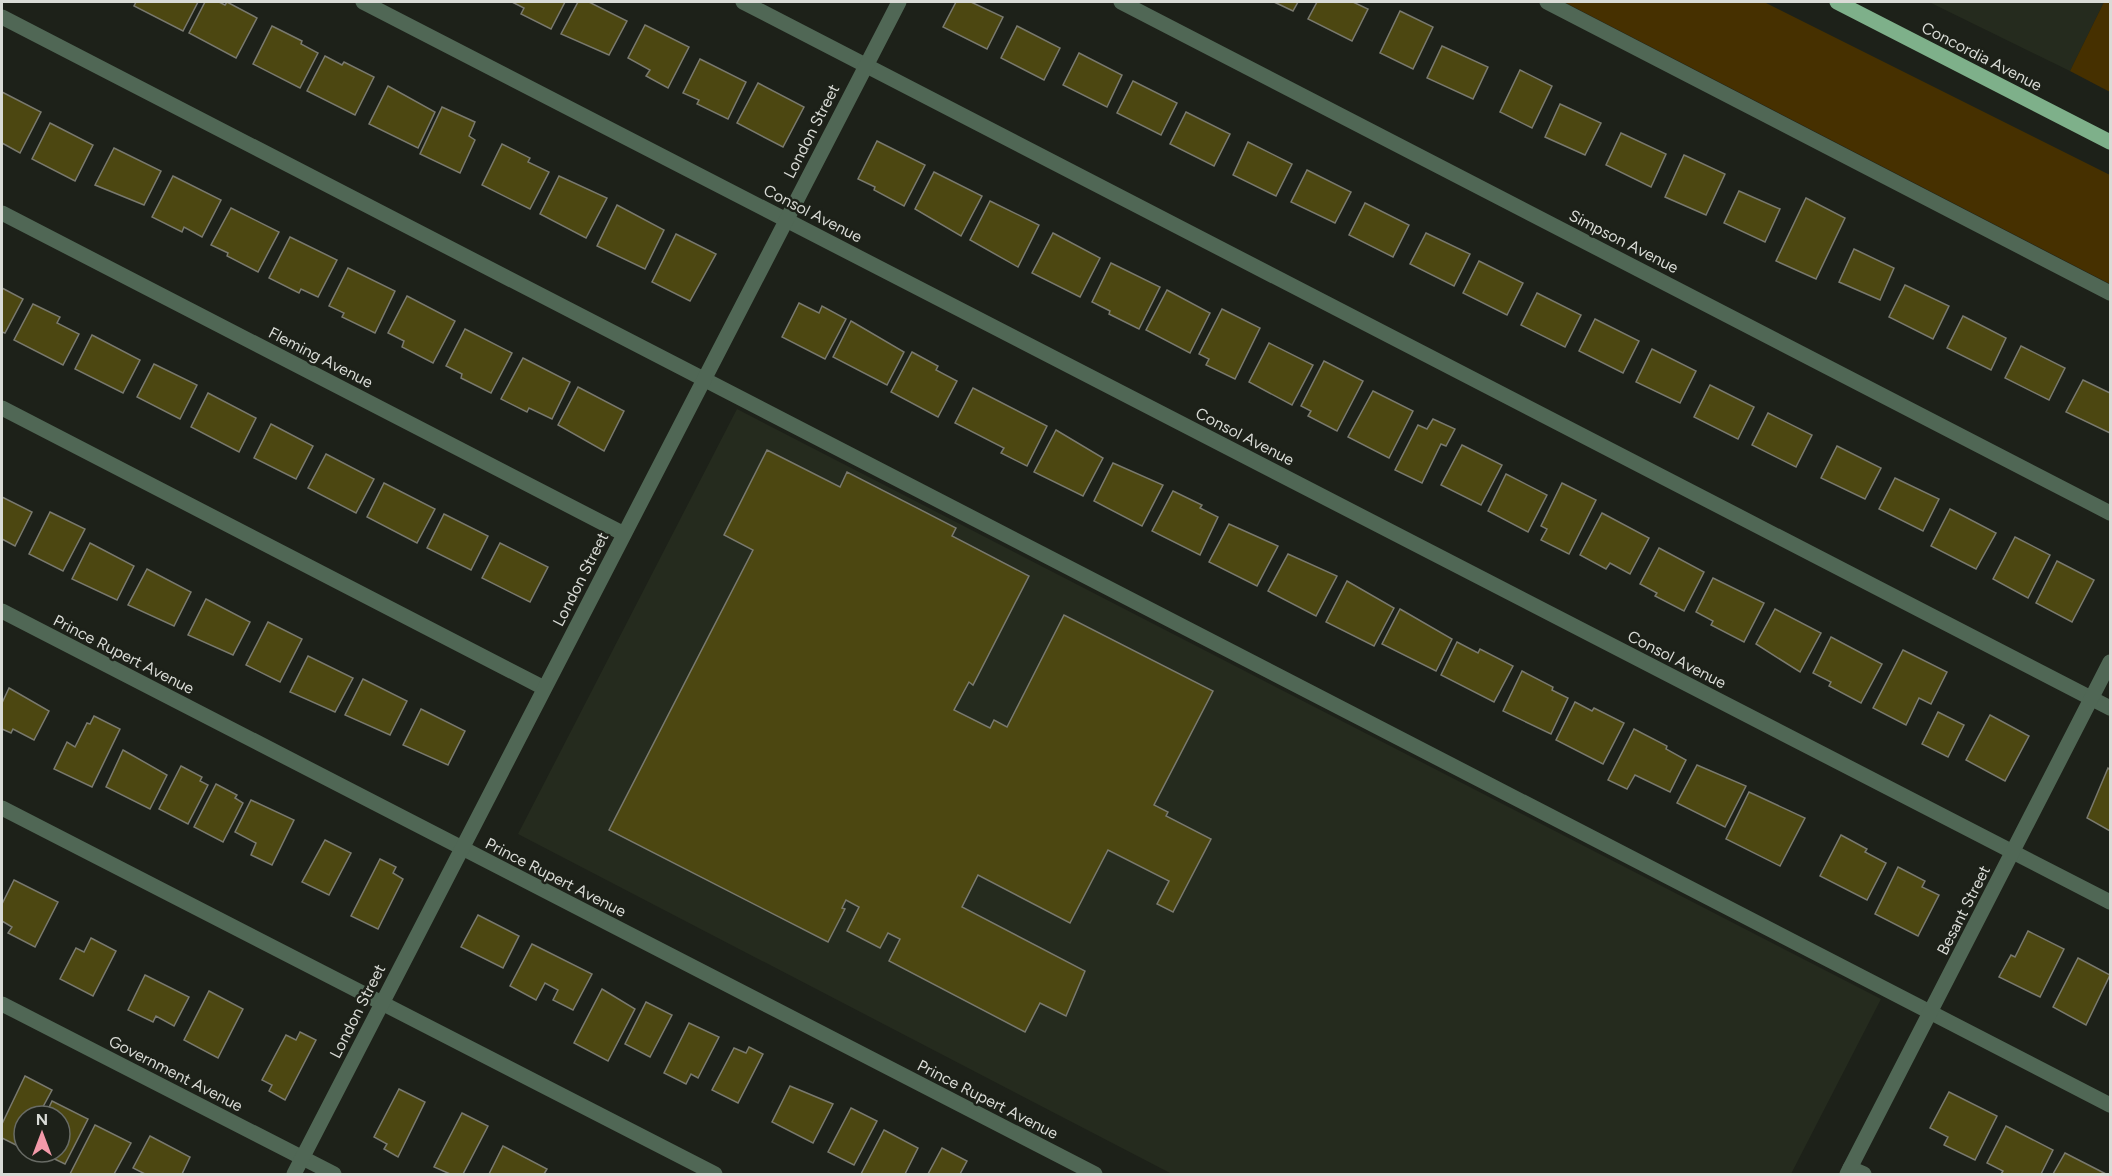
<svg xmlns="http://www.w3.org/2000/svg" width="2112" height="1176" font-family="Figtree,sans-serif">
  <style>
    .built { fill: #252b1e }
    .green { fill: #463000 }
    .building { fill: #4c4711; stroke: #79796e; stroke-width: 1.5 }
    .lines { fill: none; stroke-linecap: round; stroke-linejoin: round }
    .minor { stroke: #506755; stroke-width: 15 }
    .major { stroke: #7eb08a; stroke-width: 15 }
    .labels { text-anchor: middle; stroke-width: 5; stroke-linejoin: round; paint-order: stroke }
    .street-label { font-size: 16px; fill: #d9dbd6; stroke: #1d2119 }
  </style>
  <rect width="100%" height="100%" fill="#1d2119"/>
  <g class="built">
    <path d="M1929 2H2104L2070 71Z"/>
    <path d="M737 409 1881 999 1791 1174H1172L518 834Z"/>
  </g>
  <g class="green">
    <path d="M1564 2H1764L2110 175V284Z"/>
    <path d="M2104 2H2110V92L2070 71Z"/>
  </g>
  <g class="building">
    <path d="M136 2H198L183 31 134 6Z"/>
    <path d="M205 2H219L225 5 227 2 257 18 236 58 189 33Z"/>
    <path d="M512 2H565L551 29 521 14 524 8Z"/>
    <path d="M578 2H589L627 21 609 55 561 34Z"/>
    <path d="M956 2H971L1003 17 987 49 943 27Z"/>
    <path d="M1274 2H1298L1293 11Z"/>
    <path d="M1317 2H1353L1368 9 1352 41 1308 19Z"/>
    <path d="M1400 11 1433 27 1413 69 1380 53Z"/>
    <path d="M645 25 689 47 668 88 646 76 650 70 628 58Z"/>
    <path d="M272 26 302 41 301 44 318 53 300 88 253 64Z"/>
    <path d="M1017 26 1060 48 1044 80 1001 58Z"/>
    <path d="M1442 46 1488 67 1473 99 1427 78Z"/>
    <path d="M1079 53 1122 75 1107 107 1063 85Z"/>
    <path d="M325 56 342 65 344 62 374 77 355 115 307 91Z"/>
    <path d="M700 59 746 82 728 119 697 104 699 100 683 93Z"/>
    <path d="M1520 70 1552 86 1532 128 1500 112Z"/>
    <path d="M1133 81 1177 103 1161 135 1117 113Z"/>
    <path d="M758 83 804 107 783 147 737 123Z"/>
    <path d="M388 86 435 112 418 148 369 124Z"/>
    <path d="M2 92 41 112 20 153 2 143Z"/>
    <path d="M1560 104 1601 123 1585 155 1545 137Z"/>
    <path d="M442 107 475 122 469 136 475 140 460 173 420 154Z"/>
    <path d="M1186 112 1230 134 1214 166 1170 144Z"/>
    <path d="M50 123 93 145 75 181 32 159Z"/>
    <path d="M1621 133 1666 154 1651 187 1606 165Z"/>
    <path d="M877 141 925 165 904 206 874 190 875 187 858 179Z"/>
    <path d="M1248 142 1292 164 1276 196 1233 175Z"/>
    <path d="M502 144 530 158 528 162 549 172 530 209 482 185Z"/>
    <path d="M114 148 161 171 144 205 95 185Z"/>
    <path d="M1684 155 1725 174 1706 215 1665 197Z"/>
    <path d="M1307 170 1351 192 1335 223 1291 202Z"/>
    <path d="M934 172 982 196 961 236 915 209Z"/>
    <path d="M173 176 221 200 202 237 184 227 182 232 152 217Z"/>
    <path d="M559 176 607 198 586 238 540 214Z"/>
    <path d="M1739 191 1780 209 1765 242 1724 223Z"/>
    <path d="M1806 198 1845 218 1816 279 1776 261Z"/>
    <path d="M990 201 1039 225 1018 267 970 240Z"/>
    <path d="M1365 203 1409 225 1393 257 1349 235Z"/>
    <path d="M617 205 664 230 645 269 597 246Z"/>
    <path d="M231 208 279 232 258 272 227 256 228 253 211 245Z"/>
    <path d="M1053 233 1100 258 1080 297 1032 273Z"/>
    <path d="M1426 233 1470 254 1454 286 1410 264Z"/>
    <path d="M676 234 716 254 690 301 652 282Z"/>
    <path d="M290 237 337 260 318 297 301 289 299 293 269 278Z"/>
    <path d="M1854 249 1894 268 1880 300 1839 282Z"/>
    <path d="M1479 261 1523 283 1507 315 1463 293Z"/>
    <path d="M1111 263 1160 287 1139 329 1109 314 1110 311 1092 302Z"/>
    <path d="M348 268 395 291 375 333 342 317 344 313 329 306Z"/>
    <path d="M1905 285 1949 306 1933 339 1889 317Z"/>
    <path d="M2 288 23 299 5 333 2 332Z"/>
    <path d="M1167 290 1210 313 1190 353 1146 330Z"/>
    <path d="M1537 293 1581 315 1565 347 1521 325Z"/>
    <path d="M407 296 455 321 433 363 402 347 404 341 388 333Z"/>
    <path d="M799 303 819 313 822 306 846 319 825 359 782 337Z"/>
    <path d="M33 304 60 317 57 323 79 334 63 365 14 340Z"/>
    <path d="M1222 309 1260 328 1235 379 1206 365 1209 359 1199 354Z"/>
    <path d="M1963 316 2006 338 1991 370 1947 348Z"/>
    <path d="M1595 319 1639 341 1623 373 1579 351Z"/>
    <path d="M851 321 904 352 887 385 833 357Z"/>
    <path d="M465 329 512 353 491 393 461 378 462 374 446 366Z"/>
    <path d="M92 335 140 360 123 393 75 369Z"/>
    <path d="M1269 343 1313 365 1292 405 1249 382Z"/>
    <path d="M2021 346 2065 368 2049 400 2005 378Z"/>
    <path d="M1652 349 1696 371 1680 403 1636 382Z"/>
    <path d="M912 352 938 366 936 370 957 381 938 417 891 392Z"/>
    <path d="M523 358 570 382 552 419 529 408 527 412 501 399Z"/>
    <path d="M1324 361 1363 381 1337 431 1308 416 1311 411 1301 406Z"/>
    <path d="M154 364 197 385 180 419 137 397Z"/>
    <path d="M2083 380 2110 393V433L2066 412Z"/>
    <path d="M1710 385 1754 407 1738 439 1694 417Z"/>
    <path d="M578 387 624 411 604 451 558 425Z"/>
    <path d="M973 388 1047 426 1027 466 1001 453 1004 448 955 423Z"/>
    <path d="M1373 391 1413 411 1389 458 1348 437Z"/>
    <path d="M208 393 256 418 239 452 191 427Z"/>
    <path d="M1768 413 1812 435 1796 467 1752 445Z"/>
    <path d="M1433 419 1455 429 1446 446 1441 444 1422 483 1395 470 1418 425 1427 429Z"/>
    <path d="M271 424 313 446 296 479 254 458Z"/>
    <path d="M1056 430 1103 458 1083 496 1034 472Z"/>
    <path d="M1462 445 1502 465 1481 505 1441 485Z"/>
    <path d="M1837 446 1881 468 1865 499 1821 478Z"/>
    <path d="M767 450 840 487 847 472 956 528 952 536 1029 576 973 685 969 682 954 710 990 728 994 720 1007 727 1064 615 1213 691 1154 805 1168 812 1166 816 1211 839 1173 912 1157 904 1169 881 1108 850 1070 923 978 875 962 907 1085 971 1066 1016 1040 1003 1025 1032 889 961 900 939 888 933 880 948 847 931 859 907 846 900 842 908 845 909 828 942 609 830 753 550 724 535Z"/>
    <path d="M326 454 374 479 356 513 308 488Z"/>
    <path d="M1113 463 1163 485 1142 526 1094 501Z"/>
    <path d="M1506 474 1547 495 1528 532 1488 511Z"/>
    <path d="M1895 478 1939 499 1923 531 1879 509Z"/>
    <path d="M384 483 435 509 417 543 367 517Z"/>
    <path d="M1562 483 1596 500 1569 554 1541 540 1547 529 1541 526Z"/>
    <path d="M1173 491 1202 505 1200 508 1218 517 1200 555 1152 531Z"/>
    <path d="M2 497 32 512 15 546 2 539Z"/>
    <path d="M1950 509 1996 533 1976 569 1931 546Z"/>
    <path d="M50 512 85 529 63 571 29 554Z"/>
    <path d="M1602 513 1649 538 1630 574 1610 563 1606 569 1580 555Z"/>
    <path d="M444 514 488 536 471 570 427 548Z"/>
    <path d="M1229 524 1278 546 1257 586 1209 562Z"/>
    <path d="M2015 537 2050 555 2028 598 1993 579Z"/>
    <path d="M90 543 134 566 117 600 72 579Z"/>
    <path d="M500 543 548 567 530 602 482 578Z"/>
    <path d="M1659 548 1704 572 1684 611 1655 596 1657 593 1640 584Z"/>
    <path d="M1288 554 1337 576 1316 616 1268 591Z"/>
    <path d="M2057 561 2094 580 2072 622 2036 603Z"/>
    <path d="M147 569 191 592 174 626 128 605Z"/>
    <path d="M1713 578 1764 603 1744 642 1711 625 1713 621 1696 612Z"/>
    <path d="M1347 581 1394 608 1374 646 1326 622Z"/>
    <path d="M206 599 250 622 233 655 188 635Z"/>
    <path d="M1400 609 1452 639 1436 671 1382 644Z"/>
    <path d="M1775 609 1821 633 1800 672 1756 644Z"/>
    <path d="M268 622 302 639 280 682 246 665Z"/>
    <path d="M1831 637 1882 664 1861 703 1829 686 1831 682 1813 673Z"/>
    <path d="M1457 642 1478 653 1480 649 1513 666 1494 702 1441 675Z"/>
    <path d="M1903 650 1947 672 1931 704 1919 698 1906 725 1873 708Z"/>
    <path d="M308 656 353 678 335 712 290 692Z"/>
    <path d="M1522 671 1553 687 1552 690 1568 698 1551 734 1503 711Z"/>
    <path d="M363 679 407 701 390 735 345 715Z"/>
    <path d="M9 688 49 711 34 740 13 729 11 733 2 729V703Z"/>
    <path d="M1575 702 1592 711 1594 708 1624 723 1603 764 1556 740Z"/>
    <path d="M421 709 465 731 448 765 403 745Z"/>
    <path d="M1938 712 1964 725 1948 757 1922 744Z"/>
    <path d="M1990 715 2029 736 2005 781 1966 760Z"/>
    <path d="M94 716 120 729 92 787 54 769 67 742 75 747 87 723 90 724Z"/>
    <path d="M1634 729 1667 746 1666 749 1686 760 1670 792 1635 775 1627 789 1608 780Z"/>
    <path d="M123 750 167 775 150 809 106 787Z"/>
    <path d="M1697 765 1746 786 1725 827 1677 803Z"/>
    <path d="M181 766 202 777 200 781 208 785 188 824 159 809Z"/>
    <path d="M2108 768 2110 770V831L2087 818Z"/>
    <path d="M216 784 237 795 235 798 243 803 223 842 194 827Z"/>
    <path d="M1749 792 1805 818 1780 866 1726 839Z"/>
    <path d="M251 800 294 820 272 865 251 855 256 843 235 832Z"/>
    <path d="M1841 835 1867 849 1865 852 1886 863 1867 900 1820 876Z"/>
    <path d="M325 840 351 853 329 895 302 882Z"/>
    <path d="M380 859 396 867 393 873 403 879 378 929 351 916Z"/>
    <path d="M1898 867 1925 881 1922 887 1939 895 1918 936 1875 914Z"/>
    <path d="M14 880 58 902 35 947 8 933 12 927 2 921V904Z"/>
    <path d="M478 915 519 936 503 968 461 947Z"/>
    <path d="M2028 931 2064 949 2040 997 1999 977 2011 955 2015 957Z"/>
    <path d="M91 938 116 951 93 996 60 979 76 948 84 952Z"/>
    <path d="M532 944 592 974 573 1010 553 1000 558 990 545 983 536 1000 510 986Z"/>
    <path d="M2078 958 2110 975 2086 1025 2053 1007Z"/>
    <path d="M145 975 189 997 174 1026 156 1016 153 1022 128 1010Z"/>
    <path d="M602 989 635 1009 608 1061 574 1043Z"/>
    <path d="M209 991 243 1009 218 1058 184 1040Z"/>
    <path d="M646 1002 672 1015 650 1057 625 1044Z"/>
    <path d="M689 1023 719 1037 698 1078 691 1074 686 1084 664 1073Z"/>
    <path d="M300 1032 316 1040 285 1100 269 1091 272 1085 262 1080 286 1035 296 1040Z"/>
    <path d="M749 1047 763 1054 738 1103 712 1090 734 1048 746 1053Z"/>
    <path d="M25 1076 52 1090 38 1116H24L22 1148 2 1138V1124Z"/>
    <path d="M790 1086 833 1104 813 1143 772 1122Z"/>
    <path d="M399 1089 425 1102 398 1157 384 1149 387 1144 374 1137Z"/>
    <path d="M1949 1092 1997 1116 1975 1160 1944 1145 1948 1137 1930 1128Z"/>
    <path d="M52 1101 88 1119 65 1164 40 1152H60V1116H45Z"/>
    <path d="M851 1108 877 1121 854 1165 828 1152Z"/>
    <path d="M462 1113 488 1126 463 1174H450L434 1167Z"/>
    <path d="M95 1125 131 1143 114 1174H70Z"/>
    <path d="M2006 1126 2053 1150 2041 1174H2001L2003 1171 1987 1163Z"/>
    <path d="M884 1130 918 1148 905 1174H861Z"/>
    <path d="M150 1136 190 1157 182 1174H145L133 1168Z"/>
    <path d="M503 1146 547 1169 544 1174H489Z"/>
    <path d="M942 1148 967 1161 960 1174H928Z"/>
    <path d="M2065 1153 2106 1174H2053Z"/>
  </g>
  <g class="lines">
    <g class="minor">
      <path d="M363 2 2110 902"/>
      <path d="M743 2 2110 708"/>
      <path d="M1121 2 2110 513"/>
      <path d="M1547 2 2110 293"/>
      <path d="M2 17 2110 1105"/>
      <path d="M2 213 624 534"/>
      <path d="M2 408 544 688"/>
      <path d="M2 611 1095 1174"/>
      <path d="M2 808 715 1174"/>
      <path d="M2 1004 334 1174"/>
      <path d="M1850 1168 1864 1174"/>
      <path d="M294 1174 899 2"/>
      <path d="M1847 1174 2110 662"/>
    </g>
    <path class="major" d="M1837 2 2110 142"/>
  </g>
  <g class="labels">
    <g class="street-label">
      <text transform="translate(1982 56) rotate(27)" y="6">Concordia Avenue</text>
      <text transform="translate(811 131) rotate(-63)" y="6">London Street</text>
      <text transform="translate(813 213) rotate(27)" y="6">Consol Avenue</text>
      <text transform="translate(1624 241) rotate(27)" y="6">Simpson Avenue</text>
      <text transform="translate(321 357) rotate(27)" y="6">Fleming Avenue</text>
      <text transform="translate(1245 436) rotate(27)" y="6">Consol Avenue</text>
      <text transform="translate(580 579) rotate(-63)" y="6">London Street</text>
      <text transform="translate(124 654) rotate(27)" y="6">Prince Rupert Avenue</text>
      <text transform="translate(1677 659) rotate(27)" y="6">Consol Avenue</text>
      <text transform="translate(556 877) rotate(27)" y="6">Prince Rupert Avenue</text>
      <text transform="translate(1963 910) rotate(-63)" y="6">Besant Street</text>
      <text transform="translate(357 1011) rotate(-63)" y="6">London Street</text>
      <text transform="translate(176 1073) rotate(27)" y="6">Government Avenue</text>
      <text transform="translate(988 1099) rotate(27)" y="6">Prince Rupert Avenue</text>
    </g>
  </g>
  <rect width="2112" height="1176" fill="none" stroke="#d9dbd6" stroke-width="6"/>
  <g transform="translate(42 1134)"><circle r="28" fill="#1d2119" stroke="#686b65" stroke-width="1.5"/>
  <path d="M0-4.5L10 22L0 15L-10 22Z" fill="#f39aa9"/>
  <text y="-9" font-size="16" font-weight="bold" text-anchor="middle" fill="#d9dbd6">N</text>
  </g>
</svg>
